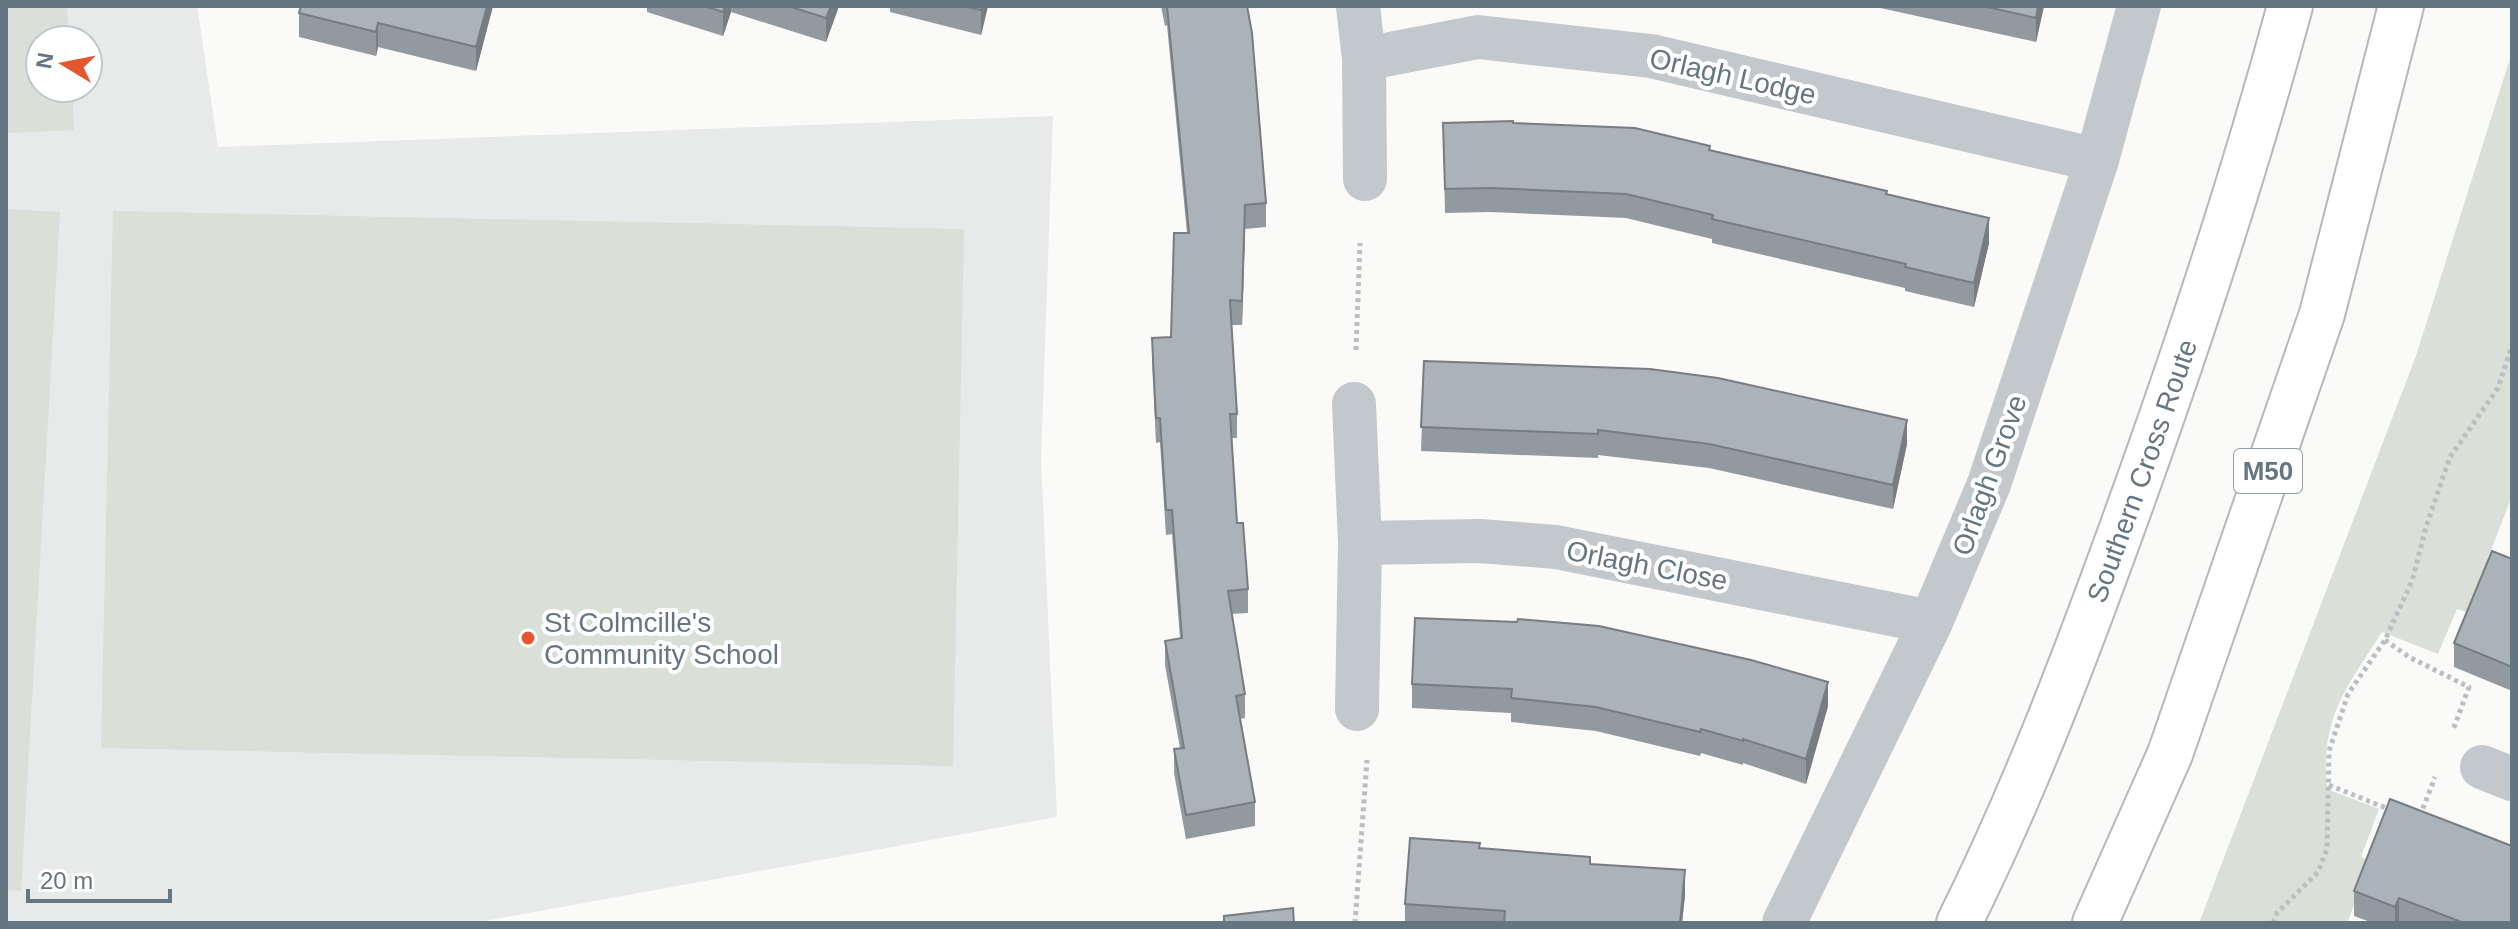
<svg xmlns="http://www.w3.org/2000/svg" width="2518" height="929" font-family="Helvetica,sans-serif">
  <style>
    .built { fill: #e8e9e9; fill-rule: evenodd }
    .green { fill: #dadfd7 }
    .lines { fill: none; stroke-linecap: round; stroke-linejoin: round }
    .highway-casing { stroke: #b4b9bd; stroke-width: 48 }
    .path { stroke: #bbbfc2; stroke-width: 5; stroke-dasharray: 4 4; stroke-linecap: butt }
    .minor { stroke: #c3c8cc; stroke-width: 44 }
    .highway { stroke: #fff; stroke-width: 44 }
    .wall { fill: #929a9f }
    .shaded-wall { fill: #777d82 }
    .building { fill: #aab3b9; stroke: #777d82; stroke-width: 2 }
    .poi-dot { fill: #e4572e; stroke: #fff; stroke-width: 3 }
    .labels { text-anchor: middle; stroke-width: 8; stroke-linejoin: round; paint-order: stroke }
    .shield { fill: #fff; stroke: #939fa8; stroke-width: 2 }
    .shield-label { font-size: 26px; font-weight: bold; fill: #657683 }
    .street-label { font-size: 28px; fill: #657683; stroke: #fff }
    .poi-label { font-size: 28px; fill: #657683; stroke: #fff; text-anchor: start }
  </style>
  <rect width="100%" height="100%" fill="#fafaf8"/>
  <path class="built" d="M6 6H197L218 147 1053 116 1041 460 1057 817 474 923H6ZM40 40H88V88H40Z"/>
  <g class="green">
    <path d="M6 6H67L69 40H40V88H72L74 130 6 133Z"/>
    <path d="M2512 52V496L2467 612 2457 609 2438 654 2382 632C2346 689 2320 717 2327 789L2379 809 2361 857 2372 861 2347 923H2199L2416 356Z"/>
    <path d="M6 209 60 212 21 891 6 890Z"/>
    <path d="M113 211 964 229 953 766 101 748Z"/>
  </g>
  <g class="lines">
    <g class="highway-casing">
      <g id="highway">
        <path id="s1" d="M1959 923C2022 797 2073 663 2121 531 2184 358 2242 184 2290 6"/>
        <path d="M2095 923 2170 754 2322 314 2401 6"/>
      </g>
    </g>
    <g class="path">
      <path d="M1356 350 1360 243"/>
      <path d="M2385 640 2409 657 2469 687 2453 730"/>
      <path d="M2329 785 2391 810"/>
      <path d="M2420 816 2435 777"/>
      <path d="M1355 923 1367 760"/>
      <path d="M2273 923 2277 913 2318 872 2327 849 2329 751 2348 694 2385 640 2412 581 2426 527 2450 457 2498 388 2512 345"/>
    </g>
    <g class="minor">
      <path d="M1358 6 1364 59"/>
      <path d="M1365 179 1364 59 1478 37 1651 56 2097 160"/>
      <path d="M1354 404 1360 543"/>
      <path d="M1357 709 1360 543 1480 541 1556 547 1931 622"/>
      <path d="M2482 767 2512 779"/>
      <path d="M1784 923 1931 622 1989 484 2097 160 2139 6"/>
    </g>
    <use href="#highway" class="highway"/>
  </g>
  <g class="wall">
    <path d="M301 6H493L476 71 378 47 376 56 299 37V13Z"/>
    <path d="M647 6H839L826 42 731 12 723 36 647 12Z"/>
    <path d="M890 6H988L981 35 890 12Z"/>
    <path d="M1161 6H1247L1266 203V227L1245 229 1242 325H1231L1237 414V438H1232L1237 523 1248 589V613L1232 614 1245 694V718L1240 719 1255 802V826L1186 839 1174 773V749L1180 748 1165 665V641L1180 638 1172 534 1166 535 1160 442 1156 443 1152 362V338L1171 337 1187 233 1167 25 1165 26Z"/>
    <path d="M1871 6H2044L2036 42Z"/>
    <path d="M1443 123H1513L1710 150 1887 194 1989 243 1974 307 1905 291V288L1712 243V239L1626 218 1490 212 1445 213Z"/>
    <path d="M1424 361 1907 444 1893 509 1709 468 1598 455V458L1421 451Z"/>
    <path d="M2512 559V691L2454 667V643Z"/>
    <path d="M1517 622 1828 706 1806 784 1743 763V765L1701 753 1700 756 1596 731 1511 722V713L1412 708V684Z"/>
    <path d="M2390 799 2512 923H2373L2354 916V891Z"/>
    <path d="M1480 848 1590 864 1685 895 1682 923H1405V904Z"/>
  </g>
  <g class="shaded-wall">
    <path d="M487 6H493L476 71V47Z"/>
    <path d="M725 6H731V12L723 36V12Z"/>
    <path d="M831 6H839L826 42V18Z"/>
    <path d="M982 6H988L981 35V10Z"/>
    <path d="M2038 6H2044L2036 42V18Z"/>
    <path d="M378 23V47L376 56V32Z"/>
    <path d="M1245 205V229L1242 325V301Z"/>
    <path d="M1989 218V243L1974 307V283Z"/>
    <path d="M1907 420V444L1893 509V485Z"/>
    <path d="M1828 682V706L1806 784V759Z"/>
    <path d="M1685 870V895L1682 923H1680Z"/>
    <path d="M2399 898V922L2395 923V907Z"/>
  </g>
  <g class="building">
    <path d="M301 6H487L476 47 378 23 376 32 299 13Z"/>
    <path d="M704 6H725L723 12Z"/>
    <path d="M788 6H831L826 18Z"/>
    <path d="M963 6H982L981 10Z"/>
    <path d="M1167 6H1247L1252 33 1266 203 1245 205 1242 301 1230 300 1237 414H1230L1237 523H1243L1248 589 1228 591 1245 694 1236 696 1255 802 1186 815 1174 749 1184 748 1165 641 1182 638 1172 510H1166L1160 418H1156L1152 338 1171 337 1174 233H1189Z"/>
    <path d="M1983 6H2038L2036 18Z"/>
    <path d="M1513 121V123L1635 128 1710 146 1709 150 1887 191 1886 194 1989 218 1974 283 1905 267 1906 264 1712 219 1713 215 1626 194 1490 188 1445 189 1443 123Z"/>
    <path d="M1424 361 1650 369 1718 378 1907 420 1893 485 1709 444 1598 430V434L1421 427Z"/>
    <path d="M2492 551 2512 559V667L2454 643Z"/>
    <path d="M1415 618 1517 622 1518 619 1599 626 1751 660 1828 682 1806 759 1743 739V741L1701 729 1700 732 1596 707 1511 698 1512 689 1412 684Z"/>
    <path d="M2390 799 2512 846V923H2464L2399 898 2395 907 2354 891Z"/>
    <path d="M1410 838 1480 843 1479 848 1590 857V864L1685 870 1680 923H1504L1505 911 1405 904Z"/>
    <path d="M1293 908 1294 923H1224V916Z"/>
  </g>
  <circle class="poi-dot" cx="528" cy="638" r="8"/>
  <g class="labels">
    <rect class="shield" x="2234" y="449" width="68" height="44" rx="6"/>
    <g class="shield-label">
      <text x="2268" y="480">M50</text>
    </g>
    <g class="street-label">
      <text transform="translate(1733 76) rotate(13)" y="10">Orlagh Lodge</text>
      <text dy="10" stroke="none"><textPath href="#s1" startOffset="488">Southern Cross Route</textPath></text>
      <text transform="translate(1989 475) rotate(-70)" y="10">Orlagh Grove</text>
      <text transform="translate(1647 565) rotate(11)" y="10">Orlagh Close</text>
    </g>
    <g class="poi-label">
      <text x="544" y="632">St Colmcille's<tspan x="544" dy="32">Community School</tspan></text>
    </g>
  </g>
  <rect width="2518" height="929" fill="none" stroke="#657683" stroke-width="16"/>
  <g transform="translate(64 64) rotate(280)"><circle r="38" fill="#ffffff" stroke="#c1c8cd" stroke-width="2"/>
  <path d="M0-6L14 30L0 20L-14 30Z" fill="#e4572e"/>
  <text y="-12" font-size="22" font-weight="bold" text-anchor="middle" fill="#657683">N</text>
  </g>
  <path d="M28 889v12h142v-12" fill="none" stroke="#657683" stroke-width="4"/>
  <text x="40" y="889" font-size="24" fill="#657683" stroke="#ffffff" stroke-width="6" paint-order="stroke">20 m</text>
</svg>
